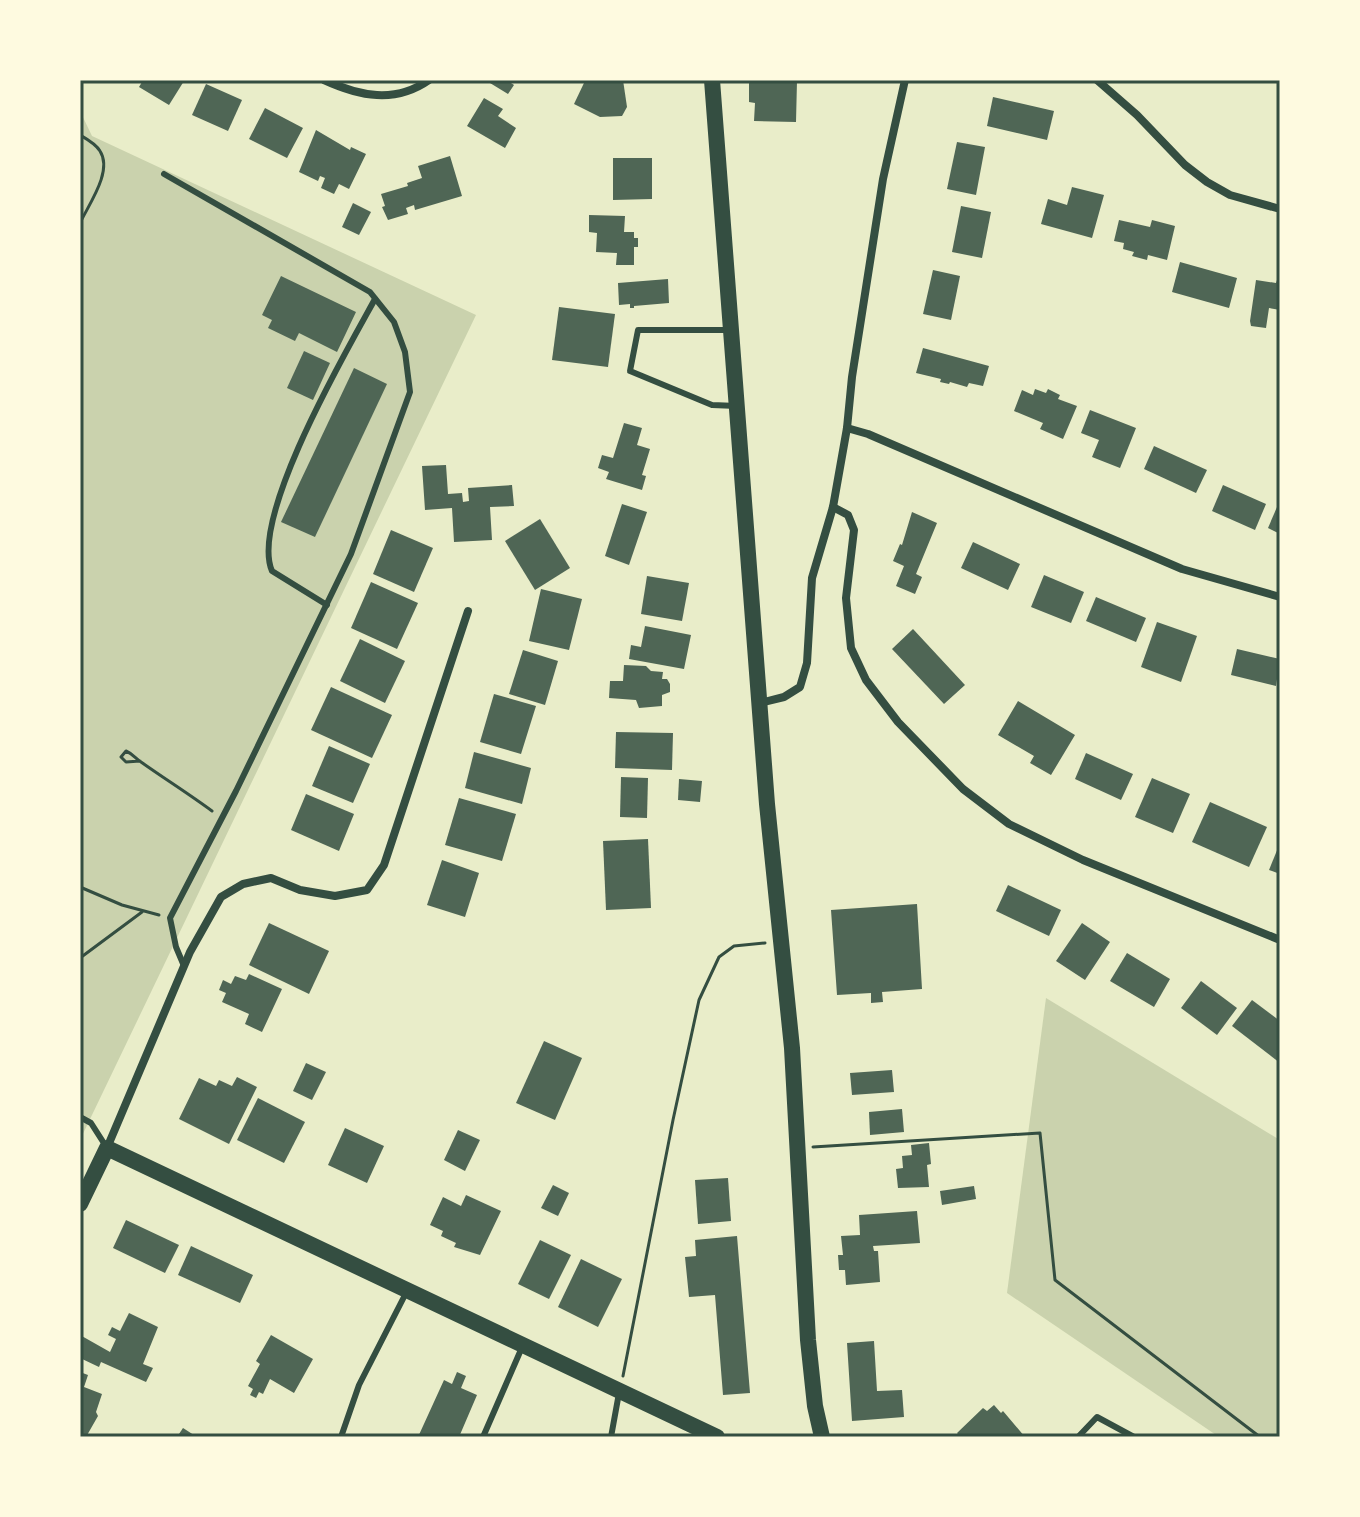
<svg xmlns="http://www.w3.org/2000/svg" width="1360" height="1517" font-family="Quicksand,sans-serif">
  <style>
    .green { fill: #cad2ad }
    .building { fill: #4f6655 }
    .lines { fill: none; stroke-linecap: round; stroke-linejoin: round }
    .path { stroke: #344e41; stroke-width: 3 }
    .service { stroke: #344e41; stroke-width: 6 }
    .minor { stroke: #344e41; stroke-width: 8 }
    .secondary { stroke: #344e41; stroke-width: 16 }
    .neatline { fill: none; stroke: #344e41; stroke-width: 3 }
  </style>
  <rect width="100%" height="100%" fill="#e9edc9"/>
  <g class="green">
    <path d="M80 111 92 136 476 315 80 1140Z"/>
    <path d="M1046 998 1280 1140V1437H1219L1007 1293Z"/>
  </g>
  <g class="building">
    <path d="M139 80H182L184 81 169 105 139 87 142 82Z"/>
    <path d="M492 80H513L511 83 514 85 508 94 490 83Z"/>
    <path d="M618 80H623L627 107 622 116 600 117 574 104 584 83Z"/>
    <path d="M749 80 797 81 796 122 754 121 755 103 749 102Z"/>
    <path d="M206 84 242 100 228 131 192 115Z"/>
    <path d="M993 97 1054 111 1047 140 987 126Z"/>
    <path d="M484 98 503 109 498 116 516 128 505 148 467 126Z"/>
    <path d="M265 108 303 128 287 158 249 139Z"/>
    <path d="M316 130 350 150 351 147 366 154 349 189 339 184 334 194 321 188 325 178 320 176 318 181 299 172Z"/>
    <path d="M957 142 985 147 976 195 947 189Z"/>
    <path d="M450 156 462 196 415 210 414 205 406 208 408 214 388 220 382 207 385 206 381 194 408 186 407 183 422 178 418 166Z"/>
    <path d="M613 158H652V199L613 200Z"/>
    <path d="M1072 187 1104 195 1092 238 1041 224 1048 199 1067 205Z"/>
    <path d="M353 203 371 212 359 235 342 227Z"/>
    <path d="M961 206 991 212 982 258 952 252Z"/>
    <path d="M589 215 625 216 624 232H634V238H638V247H634V265H616L617 253 596 252 597 233 589 232Z"/>
    <path d="M1119 220 1150 227 1152 220 1175 226 1167 260 1148 255 1147 260 1132 256 1134 252 1123 249 1124 243 1114 241Z"/>
    <path d="M1180 262 1237 278 1229 308 1172 292Z"/>
    <path d="M933 270 960 276 951 320 923 314Z"/>
    <path d="M281 276 356 312 337 352 299 333 295 341 268 328 272 320 262 315Z"/>
    <path d="M668 279 669 303 634 306V308H630V304L619 305 618 283Z"/>
    <path d="M1256 280 1276 283 1277 280H1280V310L1269 308 1266 328 1251 326 1250 321Z"/>
    <path d="M559 307 615 314 608 367 552 360Z"/>
    <path d="M923 348 989 366 983 386 969 383 967 387 950 382 949 384 940 382 941 379 916 373Z"/>
    <path d="M304 351 330 363 313 400 287 388Z"/>
    <path d="M354 368 387 384 315 537 281 522Z"/>
    <path d="M1035 389 1046 393 1048 389 1060 395 1058 399 1077 406 1063 439 1040 429 1043 423 1014 411 1022 390 1033 395Z"/>
    <path d="M1090 410 1136 428 1120 468 1092 457 1099 440 1081 433Z"/>
    <path d="M624 423 642 428 637 445 650 449 642 475 646 476 642 490 606 479 609 472 598 468 602 455 613 458Z"/>
    <path d="M1154 446 1207 470 1196 493 1144 469Z"/>
    <path d="M446 465 448 494 462 493 463 502 469 501 468 488 512 485 514 506 490 507 492 540 454 542 452 508 425 510 422 466Z"/>
    <path d="M1223 485 1266 504 1255 530 1212 511Z"/>
    <path d="M1280 500V534L1268 528Z"/>
    <path d="M622 504 647 512 629 565 605 556Z"/>
    <path d="M912 512 937 523 916 574 922 577 915 594 896 586 904 566 893 561 900 544 902 545Z"/>
    <path d="M540 519 570 568 535 590 505 541Z"/>
    <path d="M391 530 433 548 414 592 373 574Z"/>
    <path d="M973 542 1020 564 1008 590 961 568Z"/>
    <path d="M1044 575 1084 592 1071 623 1031 607Z"/>
    <path d="M647 576 689 583 682 621 641 614Z"/>
    <path d="M371 582 418 603 397 649 351 628Z"/>
    <path d="M541 589 582 599 569 650 529 641Z"/>
    <path d="M1096 597 1146 618 1136 642 1086 621Z"/>
    <path d="M1157 622 1197 636 1181 682 1141 667Z"/>
    <path d="M645 626 691 635 684 669 629 659 631 645 641 647Z"/>
    <path d="M913 629 965 685 944 704 892 649Z"/>
    <path d="M360 639 405 661 385 703 340 681Z"/>
    <path d="M1237 649 1280 659 1276 686 1231 675Z"/>
    <path d="M523 650 558 661 545 705 509 694Z"/>
    <path d="M624 665 646 666 651 671 663 672 662 679H667L670 684V692L662 695V706L639 708 636 700 609 698 610 681H623Z"/>
    <path d="M331 687 392 715 372 758 311 730Z"/>
    <path d="M494 694 536 706 521 754 480 742Z"/>
    <path d="M1018 701 1075 735 1051 775 1030 763 1034 756 998 735Z"/>
    <path d="M616 732 673 733 672 770 615 768Z"/>
    <path d="M329 746 370 764 353 803 312 786Z"/>
    <path d="M474 752 531 768 522 804 465 788Z"/>
    <path d="M1086 753 1133 774 1121 800 1075 779Z"/>
    <path d="M621 777 648 778 647 818 620 817Z"/>
    <path d="M1152 778 1190 794 1173 833 1135 817Z"/>
    <path d="M679 779 702 781 700 802 678 800Z"/>
    <path d="M306 794 354 814 339 851 291 830Z"/>
    <path d="M459 798 516 814 502 861 445 845Z"/>
    <path d="M1210 802 1267 827 1249 867 1192 842Z"/>
    <path d="M648 839 651 908 606 910 603 841Z"/>
    <path d="M1280 843V874L1269 870Z"/>
    <path d="M442 860 479 873 465 917 427 905Z"/>
    <path d="M1008 885 1061 910 1049 936 996 911Z"/>
    <path d="M917 904 922 989 882 992 883 1002 871 1003V993L837 995 831 910Z"/>
    <path d="M269 923 329 951 309 994 249 965Z"/>
    <path d="M1082 923 1110 942 1085 980 1056 961Z"/>
    <path d="M1127 953 1170 979 1154 1007 1110 981Z"/>
    <path d="M249 974 282 989 262 1032 245 1024 249 1014 222 1002 226 993 219 990 223 980 231 984 235 976 246 980Z"/>
    <path d="M1201 981 1237 1008 1217 1035 1181 1008Z"/>
    <path d="M1252 1000 1280 1021V1063L1232 1026Z"/>
    <path d="M544 1041 582 1058 555 1120 516 1103Z"/>
    <path d="M306 1063 326 1072 312 1100 293 1091Z"/>
    <path d="M892 1070 894 1092 852 1095 850 1073Z"/>
    <path d="M237 1077 257 1087 229 1144 179 1119 199 1078 216 1086 219 1080 232 1086Z"/>
    <path d="M258 1098 305 1122 284 1163 237 1140Z"/>
    <path d="M902 1109 904 1132 870 1135 869 1112Z"/>
    <path d="M345 1128 384 1146 367 1183 328 1165Z"/>
    <path d="M458 1130 480 1140 465 1171 444 1160Z"/>
    <path d="M929 1143 931 1164 927 1165 929 1187 898 1188 896 1169 903 1168 902 1156 912 1155 911 1145Z"/>
    <path d="M728 1178 731 1221 698 1224 695 1180Z"/>
    <path d="M553 1185 569 1193 558 1216 541 1208Z"/>
    <path d="M974 1186 976 1199 942 1205 940 1191Z"/>
    <path d="M466 1195 501 1211 480 1255 454 1247 456 1243 441 1236 443 1231 430 1225 443 1197 461 1206Z"/>
    <path d="M917 1211 920 1243 873 1246 874 1251H878L880 1282 846 1285 845 1270H839L838 1255H843L841 1236 860 1235 859 1215Z"/>
    <path d="M126 1220 179 1245 165 1273 113 1248Z"/>
    <path d="M737 1236 750 1393 723 1395 715 1295 689 1297 685 1257 696 1256 695 1240Z"/>
    <path d="M540 1240 571 1255 549 1299 518 1284Z"/>
    <path d="M191 1246 253 1275 240 1303 178 1275Z"/>
    <path d="M581 1259 622 1279 598 1327 558 1307Z"/>
    <path d="M129 1313 158 1327 143 1364 153 1368 146 1382 101 1362 99 1367 80 1358V1335L110 1352 116 1339 108 1335 112 1327 120 1331Z"/>
    <path d="M271 1335 313 1359 294 1393 270 1379 263 1394 259 1392 256 1398 250 1395 253 1389 248 1386 260 1364 256 1361Z"/>
    <path d="M874 1341 877 1391 902 1390 904 1417 852 1421 847 1343Z"/>
    <path d="M80 1372 88 1375 84 1387 102 1394 96 1412 98 1416 86 1437H80Z"/>
    <path d="M457 1372 466 1376 461 1388 477 1395 459 1437H418L444 1380 452 1384Z"/>
    <path d="M994 1405 1001 1413 1003 1411 1025 1437H960L957 1433 983 1408 987 1411Z"/>
    <path d="M183 1428 197 1437H177Z"/>
  </g>
  <g class="lines">
    <g class="path">
      <path d="M80 135C87 139 96 144 100 151 113 171 89 204 80 223"/>
      <path d="M140 761 126 762 121 757 126 751C133 754 135 758 141 762 165 779 189 794 212 811"/>
      <path d="M80 887 122 905 159 915"/>
      <path d="M80 958 142 912"/>
      <path d="M813 1147 1040 1133 1055 1280 1260 1437"/>
      <path d="M623 1376 673 1120 699 1000 719 957 734 946 765 943"/>
    </g>
    <g class="service">
      <path d="M164 174 370 292 394 322 405 352 410 392 351 554 236 791 170 918 176 947 184 966"/>
      <path d="M731 330H638L630 371 712 405 737 406"/>
      <path d="M327 605 272 571C249 518 347 350 375 299"/>
      <path d="M80 1117 91 1123 107 1148"/>
      <path d="M341 1437 359 1385 407 1291"/>
      <path d="M483 1437 523 1345"/>
      <path d="M611 1437 619 1393"/>
      <path d="M1078 1437 1097 1417 1134 1437"/>
    </g>
    <g class="minor">
      <path d="M324 80C359 96 395 104 429 80"/>
      <path d="M1097 80 1137 115 1185 165 1207 182 1230 195 1280 209"/>
      <path d="M847 428 868 434 1182 569 1280 597"/>
      <path d="M833 507 848 515 854 530 846 598 851 648 866 680 898 722 963 789 1009 824 1083 860 1280 940"/>
      <path d="M760 703 784 697 800 687 807 663 812 578 833 507 847 428 852 377 883 179 905 80"/>
      <path d="M107 1148 190 952 221 897 243 884 271 878 300 890 335 896 367 890 384 865 468 611"/>
    </g>
    <g class="secondary">
      <path d="M712 80 767 804 792 1048 808 1340 815 1406 822 1437"/>
      <path d="M80 1204 107 1148 717 1437"/>
    </g>
  </g>
  <rect width="1360" height="1517" fill="none" stroke="#fefae0" stroke-width="164"/>
  <rect x="82" y="82" width="1196" height="1353" class="neatline"/>
</svg>
